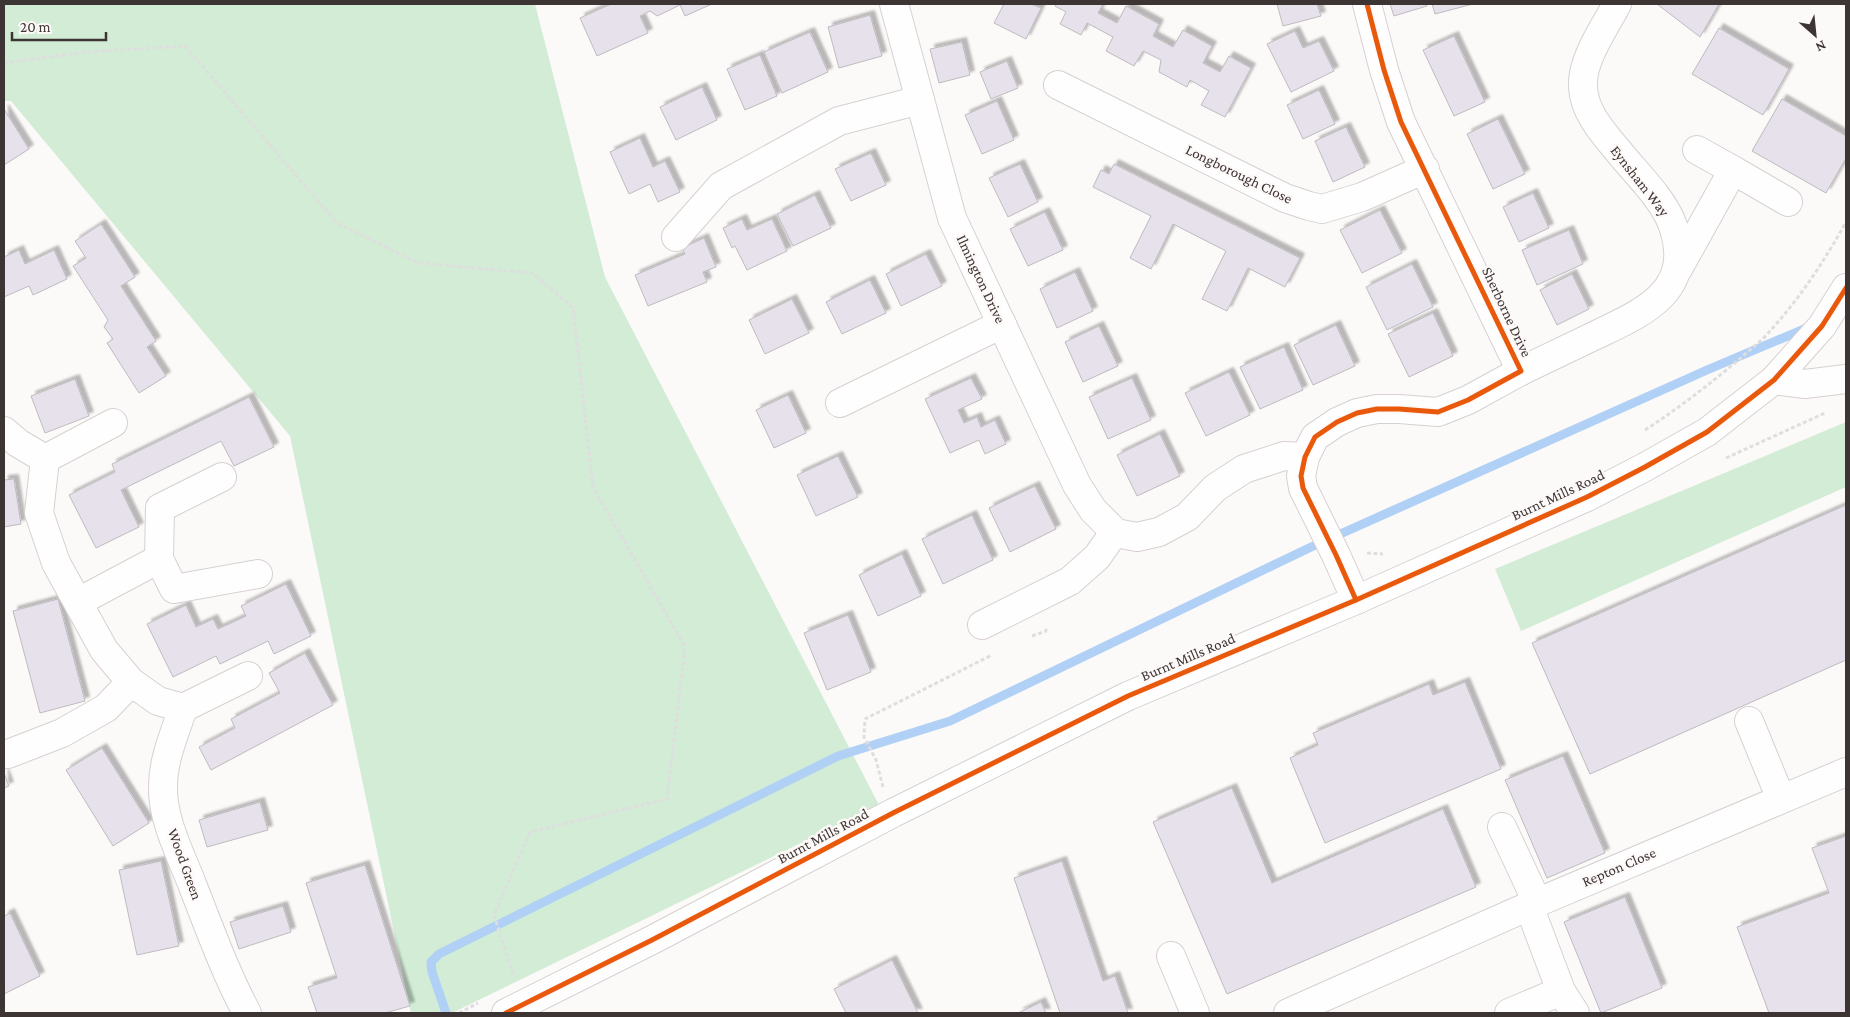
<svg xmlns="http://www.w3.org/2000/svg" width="1850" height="1017" font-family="'Crimson Pro',serif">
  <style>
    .green { fill: #d2ecd6 }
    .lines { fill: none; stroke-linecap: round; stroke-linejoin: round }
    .stream { stroke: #b0d1f5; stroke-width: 9 }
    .building { fill: #e7e1ec; stroke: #bdbbbe; filter: url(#shadow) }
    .minor-casing { stroke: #d6d1d0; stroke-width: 30 }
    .path { stroke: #dfdede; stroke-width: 3; stroke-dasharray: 4 2.5; stroke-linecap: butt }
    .minor { stroke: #fffefe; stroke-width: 28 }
    .cycleway-casing { stroke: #fdf9f8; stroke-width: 8 }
    .cycleway { stroke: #e8590c; stroke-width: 5 }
    .labels { text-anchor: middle; stroke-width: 5; stroke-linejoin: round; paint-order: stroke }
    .street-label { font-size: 15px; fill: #3d3533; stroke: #fdf9f8 }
  </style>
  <defs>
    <filter id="shadow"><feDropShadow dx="4.5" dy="-4.5" stdDeviation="1" flood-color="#0004"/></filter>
  </defs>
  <rect width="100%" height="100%" fill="#fcfaf9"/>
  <g class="green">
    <path d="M4 4H535L605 277 879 805 452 1013H411L290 436 11 101H4Z"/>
    <path d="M1846 422V487L1521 631 1495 569Z"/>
  </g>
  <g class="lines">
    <path class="stream" d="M446 1013 432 972 431 962 439 954 838 756 950 721 1309 548 1707 370 1809 327"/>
  </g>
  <g class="building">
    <path d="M611 4H712L685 16 680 5 657 16 650 11 640 16 648 33 597 56 580 18Z"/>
    <path d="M1004 4H1031L1041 8 1026 39 994 23Z"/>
    <path d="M1056 4H1103L1098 13 1117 23 1126 6 1159 24 1153 36 1173 47 1183 30 1212 46 1203 63 1220 72 1229 56 1251 68 1225 117 1201 105 1209 91 1190 80 1187 87 1159 72 1161 60 1143 51 1134 66 1106 51 1113 37 1087 23 1081 35 1060 24 1066 12 1055 6Z"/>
    <path d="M1277 4H1317L1321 16 1283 26Z"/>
    <path d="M1390 4H1426L1427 6 1394 16Z"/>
    <path d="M1432 4H1473L1435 14Z"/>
    <path d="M1657 4H1719L1700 37Z"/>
    <path d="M870 15 882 56 839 68 828 27Z"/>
    <path d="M1719 28 1789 69 1763 115 1692 74Z"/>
    <path d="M1295 31 1303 48 1319 41 1334 71 1291 92 1267 44Z"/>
    <path d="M810 32 828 72 782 93 764 52Z"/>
    <path d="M1454 36 1485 102 1454 116 1423 50Z"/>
    <path d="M962 42 970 75 939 83 930 49Z"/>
    <path d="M760 55 777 96 745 110 727 69Z"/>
    <path d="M1007 61 1018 88 991 99 980 72Z"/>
    <path d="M702 87 717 120 676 140 660 107Z"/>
    <path d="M1319 90 1335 124 1303 139 1287 105Z"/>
    <path d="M1782 99 1846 136V158L1826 193 1752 151Z"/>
    <path d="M997 101 1014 140 982 154 965 115Z"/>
    <path d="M4 109 29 149 4 165Z"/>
    <path d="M1498 119 1525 174 1493 189 1467 134Z"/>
    <path d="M1346 127 1365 167 1333 182 1315 141Z"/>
    <path d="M640 138 653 167 665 161 680 192 658 202 650 184 629 194 610 152Z"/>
    <path d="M871 153 886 185 851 201 835 169Z"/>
    <path d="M1020 164 1038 202 1008 217 989 178Z"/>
    <path d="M1114 164 1300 258 1285 287 1248 268 1227 311 1202 299 1226 251 1173 224 1151 269 1130 258 1151 216 1093 187 1101 170 1109 174Z"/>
    <path d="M1533 193 1549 228 1519 242 1503 207Z"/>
    <path d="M815 195 831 228 793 246 777 214Z"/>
    <path d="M1380 210 1402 253 1362 273 1340 230Z"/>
    <path d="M1045 212 1063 250 1028 266 1010 229Z"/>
    <path d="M742 219 747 230 772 219 787 251 747 270 735 246 732 248 723 228Z"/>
    <path d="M101 224 135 277 121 286 156 341 147 347 166 376 139 393 107 343 113 339 104 327 108 320 73 266 86 258 75 241Z"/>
    <path d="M1569 230 1583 264 1537 285 1522 250Z"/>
    <path d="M704 238 716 267 703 272 707 282 648 306 635 275 685 254 682 248Z"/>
    <path d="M19 250 25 264 54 250 67 279 33 295 29 286 4 297V257Z"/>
    <path d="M926 254 942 286 901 306 886 274Z"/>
    <path d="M1412 264 1433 307 1387 330 1366 287Z"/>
    <path d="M1075 272 1093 311 1057 328 1040 289Z"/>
    <path d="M1572 274 1589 309 1557 325 1540 290Z"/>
    <path d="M870 280 886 313 842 334 826 302Z"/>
    <path d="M792 299 809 333 765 354 749 320Z"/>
    <path d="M1433 313 1453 356 1409 377 1388 334Z"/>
    <path d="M1336 325 1355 366 1313 385 1294 345Z"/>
    <path d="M1099 326 1118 366 1083 382 1065 342Z"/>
    <path d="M1284 347 1303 390 1260 409 1240 367Z"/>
    <path d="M1229 372 1250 415 1206 436 1185 393Z"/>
    <path d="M971 378 982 399 958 410 964 423 977 417 981 427 995 420 1006 444 985 454 979 440 950 453 925 399Z"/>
    <path d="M1132 378 1151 420 1108 439 1089 397Z"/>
    <path d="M75 379 89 416 45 433 31 396Z"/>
    <path d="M788 395 806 433 774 448 756 410Z"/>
    <path d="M249 397 274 447 234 466 221 441 121 490 139 527 96 548 69 495 115 472 112 464Z"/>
    <path d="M1160 434 1180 476 1137 496 1117 455Z"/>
    <path d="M838 456 858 497 816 516 797 475Z"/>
    <path d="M14 479 21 524 4 527V480Z"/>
    <path d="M1035 486 1056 529 1010 552 989 508Z"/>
    <path d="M1846 505V660L1590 774 1532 643Z"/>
    <path d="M972 515 993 560 943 584 922 539Z"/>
    <path d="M902 554 921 596 878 616 859 575Z"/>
    <path d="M286 584 311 636 274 654 268 641 220 664 216 656 173 677 147 624 186 605 196 627 213 619 218 629 246 616 241 606Z"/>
    <path d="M58 599 85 701 40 713 13 611Z"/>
    <path d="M848 615 871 672 827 690 804 633Z"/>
    <path d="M305 653 333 705 211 770 199 747 235 728 231 719 280 693 269 673Z"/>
    <path d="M1465 682 1501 769 1325 843 1290 758 1318 745 1313 733 1429 684 1433 695Z"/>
    <path d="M102 748 149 823 113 846 66 770Z"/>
    <path d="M1563 756 1605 853 1547 878 1505 780Z"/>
    <path d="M4 773 9 786 4 788Z"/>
    <path d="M1232 788 1272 883 1443 809 1476 887 1227 994 1153 822Z"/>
    <path d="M260 802 268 830 207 847 199 820Z"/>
    <path d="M1846 836V1013H1769L1737 927 1829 893 1812 848Z"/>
    <path d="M161 861 179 946 137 955 119 870Z"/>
    <path d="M1062 861 1103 981 1115 976 1128 1013H1060L1014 878Z"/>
    <path d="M365 865 410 1006 385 1013H317L308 987 337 978 306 883Z"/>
    <path d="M1625 897 1662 988 1601 1013 1564 922Z"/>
    <path d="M283 906 291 932 239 949 230 922Z"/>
    <path d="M10 913 40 976 4 994V916Z"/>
    <path d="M892 960 918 1013H846L834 989Z"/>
    <path d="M1041 1002 1046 1013H1018Z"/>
  </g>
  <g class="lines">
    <g class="minor-casing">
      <g id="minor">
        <path d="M894 4 952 218 1077 485 1093 510 1116 533 1137 537 1159 532 1187 517 1215 488 1244 469 1284 456 1305 457"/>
        <path d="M1058 85 1285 198 1309 206 1322 209 1362 197 1425 169"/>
        <path d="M1697 150 1733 170"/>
        <path d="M676 237 721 186 839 121 920 100"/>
        <path d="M1678 269 1733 170 1788 202"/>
        <path d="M1521 371C1546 359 1571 347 1596 335 1644 312 1695 291 1673 226 1665 202 1640 177 1624 158 1608 138 1584 115 1583 87 1581 60 1605 27 1617 4"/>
        <path d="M1774 380 1805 384 1846 379"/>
        <path d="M840 403 1002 324"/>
        <path d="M4 431 18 443 45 459 39 513 56 563 104 650 131 682 158 701 183 708C175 733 163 759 163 786 162 819 180 853 192 884 209 927 225 972 247 1013"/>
        <path d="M45 459 113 423"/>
        <path d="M159 559 160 508 222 477"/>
        <path d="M1356 600 1336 555 1303 488 1301 476 1305 457 1315 437 1337 422 1357 413 1377 409H1399L1438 412 1468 400 1521 371 1401 122 1384 70 1367 4"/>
        <path d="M78 602 159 559 174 589 258 574"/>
        <path d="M982 625 1070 581 1097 557 1109 540 1116 533"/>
        <path d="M183 708 248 676"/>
        <path d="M1749 721 1781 799"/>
        <path d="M8 754 62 733 106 708 131 682"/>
        <path d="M1502 827 1537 902"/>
        <path d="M1171 956 1195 1013"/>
        <path d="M1561 991 1575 1013"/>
        <path d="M506 1013 652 940 893 813 1128 696 1356 600 1587 497 1645 467 1707 432 1774 380 1822 326 1846 288"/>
        <path d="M1288 1013 1529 906"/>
        <path d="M1509 1013 1561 991 1529 906 1846 772"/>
      </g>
    </g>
    <g class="path">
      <path d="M4 63 86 52 185 46 337 223 418 263 532 273 573 307 593 487 685 647 667 799 530 832 494 915 514 977"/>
      <path d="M1645 430C1679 408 1711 383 1742 357 1751 348 1762 341 1770 331 1800 298 1825 260 1846 222"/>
      <path d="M1726 458 1825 413"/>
      <path d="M1367 553 1383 554"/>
      <path d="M1032 636 1046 631V627"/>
      <path d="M883 787 876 760 864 737 865 719 992 655"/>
      <path d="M459 1013 478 1003"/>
    </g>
    <use href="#minor" class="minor"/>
    <g class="cycleway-casing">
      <g id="cycleway">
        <path d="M1356 600 1336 555 1303 488 1301 476 1305 457 1315 437 1337 422 1357 413 1377 409H1399L1438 412 1468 400 1521 371 1401 122 1384 70 1367 4"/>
        <path d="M506 1013 652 940 893 813 1128 696 1356 600 1587 497 1645 467 1707 432 1774 380 1822 326 1846 288"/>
      </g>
    </g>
    <use href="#cycleway" class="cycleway"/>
  </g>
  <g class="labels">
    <g class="street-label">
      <text transform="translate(1239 174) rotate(26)" y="5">Longborough Close</text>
      <text transform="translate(1640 181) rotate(52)" y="5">Eynsham Way</text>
      <text transform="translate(981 279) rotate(65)" y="5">Ilmington Drive</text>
      <text transform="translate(1507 312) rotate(65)" y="5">Sherborne Drive</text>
      <text transform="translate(1558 495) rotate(-25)" y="5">Burnt Mills Road</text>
      <text transform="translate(1188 657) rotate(-23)" y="5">Burnt Mills Road</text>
      <text transform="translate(823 836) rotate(-28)" y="5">Burnt Mills Road</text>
      <text transform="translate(185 864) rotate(70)" y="5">Wood Green</text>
      <text transform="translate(1619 867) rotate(-23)" y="5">Repton Close</text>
    </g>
  </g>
  <rect width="1850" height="1017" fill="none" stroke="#3d3533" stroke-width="10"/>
  <g transform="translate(1815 35) rotate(153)" stroke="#fdf9f8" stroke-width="4" paint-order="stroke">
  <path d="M0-4L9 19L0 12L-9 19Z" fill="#3d3533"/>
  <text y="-8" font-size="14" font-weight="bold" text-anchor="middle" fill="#3d3533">N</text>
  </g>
  <path d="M12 32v8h94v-8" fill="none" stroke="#3d3533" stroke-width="2.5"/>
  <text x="20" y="32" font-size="15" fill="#3d3533" stroke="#fdf9f8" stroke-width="4" paint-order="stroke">20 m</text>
</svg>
